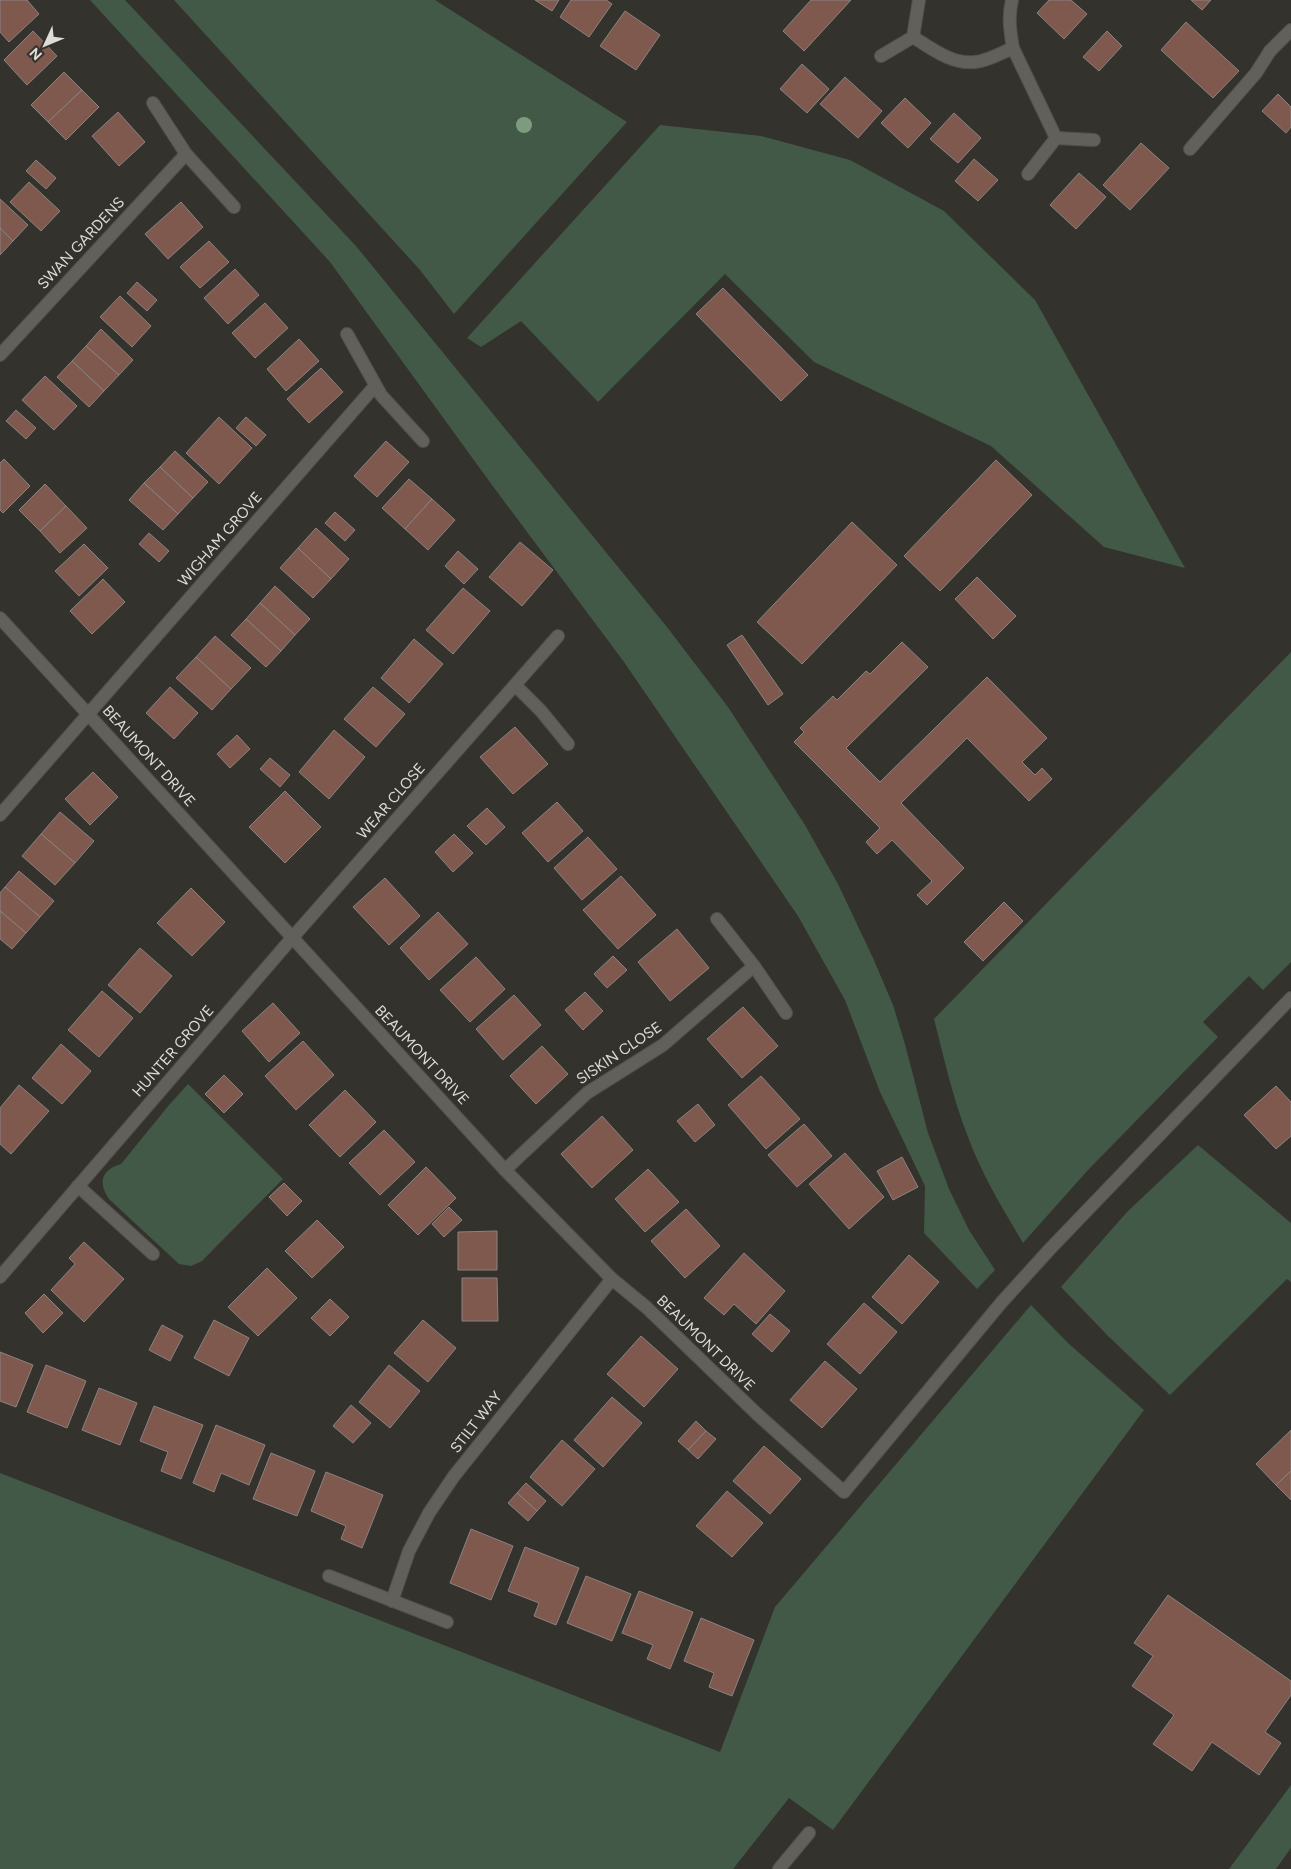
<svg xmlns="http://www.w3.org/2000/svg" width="1291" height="1869" font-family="Figtree,sans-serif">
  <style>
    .green { fill: #415946 }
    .building { fill: #7f584e; stroke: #8b8381 }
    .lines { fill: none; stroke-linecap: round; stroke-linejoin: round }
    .lane-casing { stroke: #51504c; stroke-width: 14 }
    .street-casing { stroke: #51504c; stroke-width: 14 }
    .lane { stroke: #62605a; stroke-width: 12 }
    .street { stroke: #62605a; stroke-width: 12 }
    .tree { fill: #7d9b7f }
    .labels { text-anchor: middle; stroke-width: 4; stroke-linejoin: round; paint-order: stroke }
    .street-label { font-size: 15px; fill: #dddcd8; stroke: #34322c }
  </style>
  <rect width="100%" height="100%" fill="#34322c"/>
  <g class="green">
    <path d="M90 0H125L356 246 667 627 728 707 805 825 838 884 873 958 893 1005 905 1044 928 1133 949 1189 969 1230 995 1270 977 1289 924 1233 925 1186 880 1092 845 1000 798 916 624 662 492 485 330 262Z"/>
    <path d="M174 0H435L627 122 454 314 420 270Z"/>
    <path d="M660 125 761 136 850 160 944 211 1035 300 1185 568 1104 547 991 446 814 362 725 274 598 402 521 321 481 347 467 338Z"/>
    <path d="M1291 652V962L1263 990 1249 976 1203 1022 1218 1037 1088 1170 1023 1243C1003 1209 982 1175 968 1137 953 1099 944 1058 934 1019Z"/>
    <path d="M188 1084 283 1179 202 1261 191 1266 179 1264 110 1200C98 1184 100 1170 121 1164L169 1105Z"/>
    <path d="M1198 1145 1291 1223V1282L1287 1279 1170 1395 1108 1336 1061 1287 1127 1212Z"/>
    <path d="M1031 1305 1068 1343 1144 1410 833 1830 789 1798 733 1869H0V1473L720 1752 775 1607Z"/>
    <path d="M1291 1785V1848L1276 1869H1229Z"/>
  </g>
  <g class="building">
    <path d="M0 0H27L39 14 9 42 0 32Z"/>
    <path d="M535 0H559L552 11Z"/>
    <path d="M571 0H606L612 4 589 37 560 17Z"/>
    <path d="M811 0H851L804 51 783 31Z"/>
    <path d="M1049 0H1071L1087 14 1064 39 1037 13Z"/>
    <path d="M1191 0H1211L1202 10Z"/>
    <path d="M625 11 660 35 636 70 600 46Z"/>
    <path d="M1186 22 1239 71 1213 98 1161 50Z"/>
    <path d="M33 31 57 56 27 85 4 60Z"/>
    <path d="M1107 31 1122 46 1099 71 1083 57Z"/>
    <path d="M802 64 829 89 807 113 780 89Z"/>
    <path d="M64 72 82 90 48 122 31 105Z"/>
    <path d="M845 77 882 111 858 138 820 104Z"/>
    <path d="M82 90 99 107 66 140 48 122Z"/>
    <path d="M1278 94 1291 107V127L1286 133 1262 111Z"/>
    <path d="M905 98 931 123 908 148 881 123Z"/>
    <path d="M118 112 145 142 119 166 92 136Z"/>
    <path d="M954 113 981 138 958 163 930 139Z"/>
    <path d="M1141 143 1169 168 1130 210 1103 185Z"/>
    <path d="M974 159 998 180 978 201 955 181Z"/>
    <path d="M36 160 56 178 46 189 26 171Z"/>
    <path d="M1079 173 1106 197 1076 229 1050 205Z"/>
    <path d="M29 182 60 211 41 231 10 202Z"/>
    <path d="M0 199 28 225 13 241 0 228Z"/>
    <path d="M181 202 203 227 168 259 145 234Z"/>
    <path d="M0 228 13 241 0 255Z"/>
    <path d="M209 241 229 262 200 288 180 267Z"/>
    <path d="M235 269 259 295 228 324 204 298Z"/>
    <path d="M137 282 157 300 147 311 127 293Z"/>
    <path d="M723 288 808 375 781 401 696 314Z"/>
    <path d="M120 296 151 326 132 347 100 317Z"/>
    <path d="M265 303 288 328 255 358 232 333Z"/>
    <path d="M101 329 133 360 119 375 86 346Z"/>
    <path d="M299 339 319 361 286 391 267 369Z"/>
    <path d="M86 346 119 375 104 391 72 361Z"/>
    <path d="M72 361 104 391 89 407 57 377Z"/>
    <path d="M321 368 343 392 309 423 287 399Z"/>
    <path d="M45 376 77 406 54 430 22 400Z"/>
    <path d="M16 410 36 428 26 439 6 421Z"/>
    <path d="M219 417 252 448 219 484 186 453Z"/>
    <path d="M246 417 266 435 256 446 236 428Z"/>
    <path d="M386 441 409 462 377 497 354 476Z"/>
    <path d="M175 451 208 482 193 498 160 467Z"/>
    <path d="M4 459 30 486 3 513 0 510V463Z"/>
    <path d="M996 460 1032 495 940 591 904 556Z"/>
    <path d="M160 467 193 498 178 514 144 483Z"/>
    <path d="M409 479 432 499 405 529 382 508Z"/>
    <path d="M144 483 178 514 163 530 129 500Z"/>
    <path d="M45 484 66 506 40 531 19 510Z"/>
    <path d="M432 499 455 520 428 550 405 529Z"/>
    <path d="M66 506 87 528 60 553 40 531Z"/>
    <path d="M335 512 355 530 345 541 325 523Z"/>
    <path d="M852 522 897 565 802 664 757 622Z"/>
    <path d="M316 528 349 559 331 579 298 548Z"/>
    <path d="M149 533 169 551 159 562 139 544Z"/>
    <path d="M520 542 553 570 522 606 489 577Z"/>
    <path d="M84 544 108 568 79 596 55 571Z"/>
    <path d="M298 548 331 579 313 598 280 568Z"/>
    <path d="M458 551 478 569 464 584 445 566Z"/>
    <path d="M977 577 1016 616 993 639 955 599Z"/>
    <path d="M103 579 125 602 92 634 70 611Z"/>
    <path d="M275 586 310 619 295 635 260 603Z"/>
    <path d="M463 588 490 611 453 654 426 630Z"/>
    <path d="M260 603 295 635 281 651 246 619Z"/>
    <path d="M246 619 281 651 266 667 231 635Z"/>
    <path d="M742 635 783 694 768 705 727 645Z"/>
    <path d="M215 636 251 668 231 689 196 657Z"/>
    <path d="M414 639 443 664 409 703 381 678Z"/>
    <path d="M902 642 928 667 846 748 880 782 987 677 1047 738 1022 762 1035 775 1042 768 1052 779 1029 801 967 738 901 803 964 868 927 905 917 895 932 881 892 840 877 854 866 842 880 828 794 742 804 732 800 728 833 696 837 700 866 671 870 674Z"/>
    <path d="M196 657 231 689 212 710 176 678Z"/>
    <path d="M170 687 198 713 174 739 146 713Z"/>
    <path d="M373 687 405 714 376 747 344 719Z"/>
    <path d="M515 727 548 764 513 794 480 757Z"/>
    <path d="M334 730 365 757 329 799 299 772Z"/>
    <path d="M237 735 250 749 230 768 217 754Z"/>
    <path d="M270 758 290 775 280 787 260 769Z"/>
    <path d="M93 772 118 797 90 825 65 799Z"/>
    <path d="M285 791 321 827 285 863 249 827Z"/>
    <path d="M557 802 583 831 548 862 522 833Z"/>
    <path d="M487 808 505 827 486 845 467 826Z"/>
    <path d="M60 812 94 841 75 863 41 834Z"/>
    <path d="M41 834 75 863 55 885 22 856Z"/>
    <path d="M454 834 473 853 453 872 435 852Z"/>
    <path d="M588 837 617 869 582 900 554 868Z"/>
    <path d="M19 871 54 901 40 917 5 887Z"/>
    <path d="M621 876 656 915 618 949 583 910Z"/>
    <path d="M385 878 420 916 389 945 353 907Z"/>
    <path d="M5 887 40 917 26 933 0 911V893Z"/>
    <path d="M191 888 225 922 192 956 157 923Z"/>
    <path d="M1004 902 1023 921 983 961 964 942Z"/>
    <path d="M0 911 26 933 12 949 0 939Z"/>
    <path d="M438 912 468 944 429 980 400 948Z"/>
    <path d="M677 929 709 968 670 1001 638 962Z"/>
    <path d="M140 948 172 976 140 1013 108 985Z"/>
    <path d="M613 956 627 970 607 988 594 974Z"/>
    <path d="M476 957 505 989 470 1022 440 990Z"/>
    <path d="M102 991 133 1018 99 1057 68 1030Z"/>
    <path d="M585 992 603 1011 583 1030 565 1010Z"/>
    <path d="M514 995 541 1025 503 1060 476 1029Z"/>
    <path d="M273 1003 300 1033 269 1062 242 1031Z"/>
    <path d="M743 1007 778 1046 742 1078 707 1039Z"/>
    <path d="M303 1041 334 1075 296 1110 265 1076Z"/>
    <path d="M61 1044 91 1071 62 1104 32 1078Z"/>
    <path d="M542 1046 568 1074 536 1104 510 1076Z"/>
    <path d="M224 1075 243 1094 224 1113 205 1094Z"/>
    <path d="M761 1076 800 1119 766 1149 728 1105Z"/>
    <path d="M19 1085 49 1111 11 1154 0 1144V1108Z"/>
    <path d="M1276 1086 1291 1102V1136L1276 1149 1244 1115Z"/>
    <path d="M345 1090 376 1122 340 1157 309 1125Z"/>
    <path d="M698 1104 715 1125 695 1142 677 1121Z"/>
    <path d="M602 1116 633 1150 592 1188 561 1154Z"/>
    <path d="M804 1124 832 1156 797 1187 768 1155Z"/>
    <path d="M384 1130 415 1162 380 1195 349 1163Z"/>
    <path d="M845 1153 884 1197 849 1229 809 1184Z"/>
    <path d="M902 1157 918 1187 893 1200 877 1171Z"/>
    <path d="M426 1167 456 1198 418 1235 388 1205Z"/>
    <path d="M648 1169 679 1202 645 1232 615 1199Z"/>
    <path d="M284 1183 302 1201 287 1216 269 1197Z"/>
    <path d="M449 1207 462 1220 444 1237 432 1224Z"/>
    <path d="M686 1209 720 1246 685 1278 651 1241Z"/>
    <path d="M317 1220 344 1247 312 1278 285 1251Z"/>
    <path d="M497 1231V1270H458V1232Z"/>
    <path d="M84 1242 124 1279 84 1322 51 1290 75 1264 69 1258Z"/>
    <path d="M744 1253 785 1291 756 1324 734 1304 724 1315 704 1298Z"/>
    <path d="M909 1255 939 1282 902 1324 872 1297Z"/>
    <path d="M267 1268 297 1298 258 1336 228 1307Z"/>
    <path d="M462 1278H497L498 1321H462Z"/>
    <path d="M44 1294 63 1313 43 1333 25 1313Z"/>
    <path d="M330 1299 349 1317 330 1336 311 1318Z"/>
    <path d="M864 1303 897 1332 860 1374 827 1344Z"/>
    <path d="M770 1314 790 1331 772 1352 752 1334Z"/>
    <path d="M214 1320 249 1338 229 1376 194 1358Z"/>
    <path d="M423 1320 456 1348 428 1382 394 1353Z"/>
    <path d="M162 1325 183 1336 170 1361 149 1350Z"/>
    <path d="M641 1336 678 1369 644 1407 607 1374Z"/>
    <path d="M0 1352 33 1365 16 1407 0 1401Z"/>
    <path d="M825 1361 857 1389 822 1428 790 1400Z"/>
    <path d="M46 1365 86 1381 67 1428 27 1412Z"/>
    <path d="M389 1365 420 1391 390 1428 359 1402Z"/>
    <path d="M99 1388 137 1403 120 1445 82 1430Z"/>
    <path d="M612 1397 642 1423 603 1467 574 1440Z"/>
    <path d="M351 1405 371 1423 353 1443 333 1426Z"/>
    <path d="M154 1406 203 1425 181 1479 161 1471 168 1452 140 1441Z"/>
    <path d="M696 1421 706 1431 688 1450 678 1441Z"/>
    <path d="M216 1425 265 1445 249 1485 221 1473 214 1492 193 1483Z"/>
    <path d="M1291 1430V1471L1276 1485 1256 1464Z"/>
    <path d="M706 1431 716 1439 698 1459 688 1450Z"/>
    <path d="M562 1440 595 1469 562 1506 530 1477Z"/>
    <path d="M764 1446 801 1479 770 1514 733 1481Z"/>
    <path d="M271 1453 315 1471 297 1516 253 1499Z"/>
    <path d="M1291 1471V1500L1276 1485Z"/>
    <path d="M326 1472 383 1495 362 1548 341 1539 346 1526 311 1511Z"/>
    <path d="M526 1483 546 1501 537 1511 517 1493Z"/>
    <path d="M727 1491 763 1523 732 1557 696 1526Z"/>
    <path d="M517 1493 537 1511 528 1521 508 1503Z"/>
    <path d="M471 1529 513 1546 491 1600 450 1583Z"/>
    <path d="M525 1547 579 1568 556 1625 534 1616 539 1603 508 1591Z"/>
    <path d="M586 1576 631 1594 612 1641 567 1623Z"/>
    <path d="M639 1591 693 1612 670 1669 647 1659 653 1645 622 1633Z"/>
    <path d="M1168 1595 1291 1681V1695L1265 1732 1281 1743 1259 1775 1212 1742 1192 1771 1153 1744 1174 1715 1132 1686 1153 1656 1134 1643Z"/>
    <path d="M701 1618 754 1640 732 1696 709 1687 714 1673 684 1661Z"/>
  </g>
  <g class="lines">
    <g class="lane-casing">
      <g id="lane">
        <path d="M1190 149 1256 73 1270 51"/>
        <path d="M779 1869 809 1833"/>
      </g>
    </g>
    <g class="street-casing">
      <g id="street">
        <path d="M1012 0C1008 17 1010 31 1013 48"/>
        <path d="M913 37C931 48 952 65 975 62 988 61 1001 53 1013 48L1056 138"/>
        <path d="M1270 51 1291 30"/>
        <path d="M881 56 913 37 919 0"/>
        <path d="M153 103 186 154 234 207"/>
        <path d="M1028 174 1056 138 1094 140"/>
        <path d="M347 334 381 395 423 441"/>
        <path d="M0 355 186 154"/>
        <path d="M0 618 505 1170 612 1279 646 1307 757 1414 844 1492 1001 1303 1049 1250 1291 998"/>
        <path d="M515 685 541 711 568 744"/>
        <path d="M0 815 375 386"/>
        <path d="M717 919 754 966 786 1013"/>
        <path d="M505 1170 587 1093 663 1045 754 966"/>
        <path d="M78 1186 153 1254"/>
        <path d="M0 1277 292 938 558 636"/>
        <path d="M329 1576 447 1622"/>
        <path d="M392 1601 409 1551 429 1513 454 1476 612 1279"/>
      </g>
    </g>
    <use href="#lane" class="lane"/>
    <use href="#street" class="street"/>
  </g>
  <circle class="tree" cx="524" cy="125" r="8"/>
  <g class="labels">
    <g class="street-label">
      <text transform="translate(81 243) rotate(-47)" y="5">SWAN GARDENS</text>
      <text transform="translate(220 539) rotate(-49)" y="5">WIGHAM GROVE</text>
      <text transform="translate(149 756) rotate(48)" y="5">BEAUMONT DRIVE</text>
      <text transform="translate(391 801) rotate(-49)" y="5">WEAR CLOSE</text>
      <text transform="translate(173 1051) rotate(-49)" y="5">HUNTER GROVE</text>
      <text transform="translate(619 1053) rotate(-34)" y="5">SISKIN CLOSE</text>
      <text transform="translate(422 1055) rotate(47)" y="5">BEAUMONT DRIVE</text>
      <text transform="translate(706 1343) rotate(44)" y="5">BEAUMONT DRIVE</text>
      <text transform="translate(476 1422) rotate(-52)" y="5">STILT WAY</text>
    </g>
  </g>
  <g transform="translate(45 45) rotate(226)" stroke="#34322c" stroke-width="4" paint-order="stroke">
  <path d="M0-4L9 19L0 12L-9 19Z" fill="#dddcd8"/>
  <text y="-8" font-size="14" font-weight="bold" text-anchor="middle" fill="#dddcd8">N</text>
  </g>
</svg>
